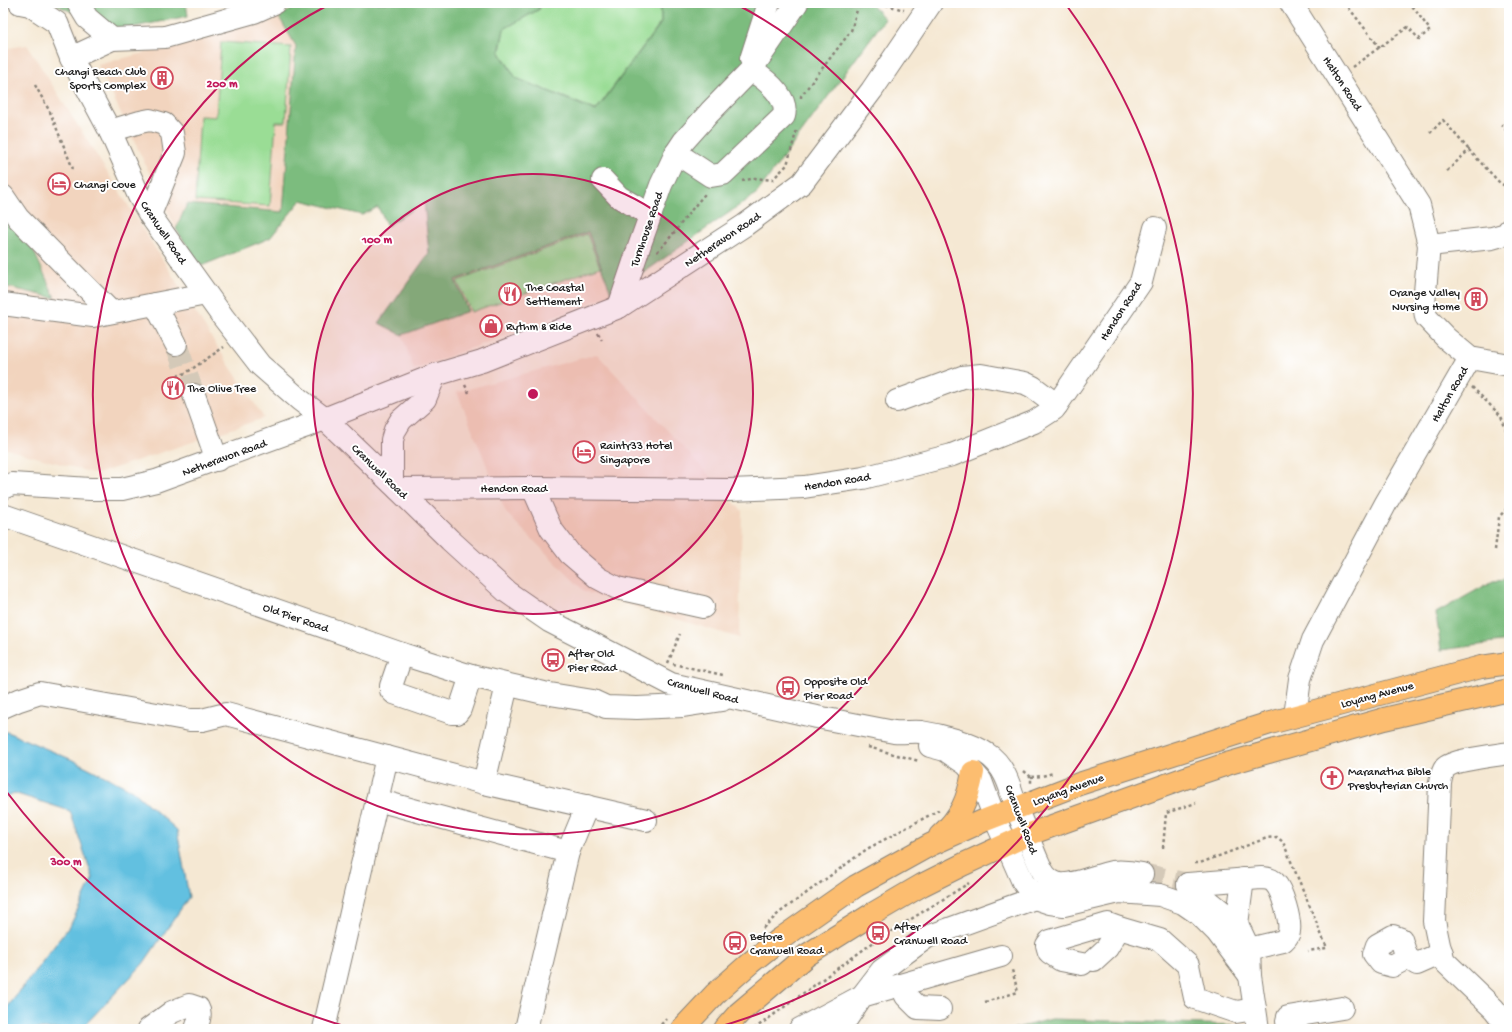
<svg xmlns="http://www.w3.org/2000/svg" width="1512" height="1032" font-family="'Gochi Hand',sans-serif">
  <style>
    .built { fill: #f2d4be }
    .green { fill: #9add95; stroke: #5b7c58 }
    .forest { fill: #7bbc7e; stroke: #4c6c4d }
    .water { fill: #62c0e0; stroke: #3f6e7e }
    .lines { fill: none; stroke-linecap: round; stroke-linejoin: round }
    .minor-tunnel { stroke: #d4c9b8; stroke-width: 22; stroke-dasharray: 22 11; stroke-linecap: butt }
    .minor-casing { stroke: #888278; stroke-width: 24 }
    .major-casing { stroke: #888278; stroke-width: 24 }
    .path { stroke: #888278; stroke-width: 2.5; stroke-dasharray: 3 3; stroke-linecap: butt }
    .minor { stroke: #fff; stroke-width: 22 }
    .major { stroke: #fcbd6f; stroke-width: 22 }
    .ring { fill: none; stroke: #c2185b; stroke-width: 2 }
    .labels { text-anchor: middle; stroke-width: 4; stroke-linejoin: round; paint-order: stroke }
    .poi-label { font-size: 12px; fill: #1c1c1c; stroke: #fff; text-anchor: start }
    .street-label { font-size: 12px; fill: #1c1c1c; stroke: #fff }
    .centre { fill: #c2185b; stroke: #fff; stroke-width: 2 }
    .ring-label { font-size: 12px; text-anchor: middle; font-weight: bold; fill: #c2185b; stroke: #fff; stroke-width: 4; stroke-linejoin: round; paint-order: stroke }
  </style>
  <rect width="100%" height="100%" fill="#fff"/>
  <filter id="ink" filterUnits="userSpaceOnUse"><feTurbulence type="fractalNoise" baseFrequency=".025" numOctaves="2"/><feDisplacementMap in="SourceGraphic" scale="8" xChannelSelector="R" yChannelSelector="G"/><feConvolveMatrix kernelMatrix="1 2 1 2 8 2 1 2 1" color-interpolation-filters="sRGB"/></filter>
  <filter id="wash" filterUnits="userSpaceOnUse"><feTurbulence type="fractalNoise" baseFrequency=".012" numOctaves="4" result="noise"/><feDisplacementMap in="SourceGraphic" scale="16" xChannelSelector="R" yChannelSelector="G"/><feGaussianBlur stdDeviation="0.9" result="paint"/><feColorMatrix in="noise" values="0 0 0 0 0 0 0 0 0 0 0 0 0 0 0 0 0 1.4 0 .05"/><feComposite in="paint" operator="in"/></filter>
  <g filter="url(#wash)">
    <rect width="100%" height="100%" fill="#f5e8d3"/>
    <g class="built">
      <path d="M279 17 296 46 283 212 187 204 176 229 98 65Z"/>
      <path d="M27 45 220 351 264 418 97 474 3 448V49Z"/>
      <path d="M589 232 612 295 414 370 402 335 468 311 455 280Z"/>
      <path d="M597 354 742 511 739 638 584 591 506 513 457 392Z"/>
    </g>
    <g class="green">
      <path d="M538 3H660L661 22 596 110 516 78 500 52 504 29 540 9Z"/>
      <path d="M221 42 291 47 286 122H276L270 206 195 201 200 116 216 117Z"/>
      <path d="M587 234 600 267 471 312 457 281Z"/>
    </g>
    <g class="forest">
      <path d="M57 3H186L188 16 114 31 57 5Z"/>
      <path d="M301 3H538L539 9 504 29 499 52 516 78 596 111 661 23V3H870L885 19 757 193 612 295 588 232 455 280 468 311 402 335 379 323 429 253 424 202 387 226 378 207 362 215 301 200 270 238 201 266 176 229 187 204 283 212 296 46 279 17Z"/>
      <path d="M3 183 55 298 3 286Z"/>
      <path d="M1509 580V641L1441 650 1436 613 1493 581Z"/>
      <path d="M1052 1019 1233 1025V1029H1013Z"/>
    </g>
    <path class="water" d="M3 732H7L75 761 132 790 177 830 189 897 143 964 81 1029H3V1013L71 924 93 878 70 811 14 793 3 798Z"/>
  </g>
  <g filter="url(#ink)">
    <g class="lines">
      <g class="minor-tunnel">
        <path d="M176 344 194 395"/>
        <path d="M1142 874 1188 884"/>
      </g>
      <g class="minor-casing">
        <g id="minor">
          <path d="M20 3 30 5 57 23 71 58 110 131 139 196 150 215 223 317 260 365 300 400 325 419 398 489 450 540 507 592 549 621 671 684 817 717 894 732C903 733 912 731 921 732 941 735 971 743 987 754 1007 766 1012 795 1019 815 1025 829 1030 843 1036 857 1041 868 1044 879 1056 883 1069 888 1097 875 1112 872 1122 871 1132 872 1142 874"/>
          <path d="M78 3 87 18 112 39"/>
          <path d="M1291 3 1419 205 1429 245 1424 304 1426 317 1446 338 1470 358 1509 365"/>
          <path d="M71 58 112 39 165 37 254 12 274 3"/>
          <path d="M751 59 769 3"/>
          <path d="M110 131 140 122 150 120 164 124 172 133 175 153 150 215"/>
          <path d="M676 153 711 176 723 174 784 116C789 97 765 79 751 70"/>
          <path d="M603 180 619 197 640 209 651 213"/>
          <path d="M3 196 18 218 111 312"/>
          <path d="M1429 245 1492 238 1506 234 1509 230"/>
          <path d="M3 304 93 316 206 294"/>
          <path d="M155 304 176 344"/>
          <path d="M619 307 639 247 661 185 676 153 684 141 710 112 751 70 797 3"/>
          <path d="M194 395 217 460"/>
          <path d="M897 401 962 377 981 375 1025 383 1033 387 1057 405"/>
          <path d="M392 483V440L395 430 401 420 425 399 435 375"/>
          <path d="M3 488 12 484 90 489H122L156 481 304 427 435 375 482 361 619 307 745 225 802 183 872 90 931 3"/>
          <path d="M533 488 551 529 570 554 598 578 617 588 703 607"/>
          <path d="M398 489 533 488 730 490 804 487 863 478 952 455 1034 422 1054 409 1141 282 1155 228"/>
          <path d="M3 515 402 654 471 676 544 693 593 701 606 707 637 708 683 706 722 700"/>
          <path d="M402 654 391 686V690L394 693 452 713H457L460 709 471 676"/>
          <path d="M3 707 19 700 40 693 190 720H202L226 714 484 783 646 820"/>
          <path d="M1295 716 1300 679 1313 640 1386 503 1470 358"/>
          <path d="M930 746 945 750 966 764 981 781 994 816 1023 882 1035 898 1050 903 1064 905 1119 892 1160 895 1183 903 1199 914 1217 932 1250 976"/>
          <path d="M1509 753C1497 755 1452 760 1445 768 1442 772 1441 778 1440 783L1434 921 1439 945 1444 961 1494 1009 1509 1028"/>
          <path d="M484 783 507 685"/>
          <path d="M377 800 568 852"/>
          <path d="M1188 884 1261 878C1266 878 1272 879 1275 883 1282 890 1291 921 1289 931 1289 935 1286 938 1283 941L1249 949"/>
          <path d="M1188 884 1237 924 1249 949 1250 976 1258 1029"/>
          <path d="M1237 924 1243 879"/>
          <path d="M1119 928 1160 940 1188 965 1195 998 1236 1012 1255 1009"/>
          <path d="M1407 958 1392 966 1381 963 1374 954 1377 945 1393 936 1401 939 1407 958 1417 964 1442 953"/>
          <path d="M1082 964 1061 960 1049 952 1047 945 1050 941 1108 924 1119 928 1107 948 1094 960"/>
          <path d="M901 985 906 996 918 1008 940 1009"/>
          <path d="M149 1029 172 1012 189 1005 198 1008C202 1015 198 1022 196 1029"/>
          <path d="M324 1029 387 757"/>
          <path d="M526 1029 568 852 587 806"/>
          <path d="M800 1029 862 996 882 970 927 937 1035 898 1043 892 1044 890"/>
          <path d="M840 1029 862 996 1001 956"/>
          <path d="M1288 1029 1287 1021 1288 1017 1342 1008"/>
        </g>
      </g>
      <g class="major-casing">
        <g id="major">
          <path d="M940 836C961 817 968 800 973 772"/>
          <path d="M682 1029 715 994 750 963 779 940 856 886 930 845 983 821 1079 784 1270 723 1481 667 1509 663"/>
          <path d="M725 1029 739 1013 807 955 874 913 922 885 964 864 1027 835 1188 777 1230 763 1384 719 1509 690"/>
        </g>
      </g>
      <g class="path">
        <path d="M880 3 904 10"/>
        <path d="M1345 3 1380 48"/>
        <path d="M1352 67 1408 27 1419 39 1430 30 1410 3"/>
        <path d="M35 85 50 112 73 169"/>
        <path d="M801 98V96L851 31 859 3"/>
        <path d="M1509 123 1502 125 1509 134"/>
        <path d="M1430 133 1443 120 1469 150"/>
        <path d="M1447 171 1469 150 1500 183 1509 188"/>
        <path d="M742 181 755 178 772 180 787 165 797 129"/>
        <path d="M657 252C675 234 688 212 706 193"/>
        <path d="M598 333 602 340"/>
        <path d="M177 376 186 373 224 347"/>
        <path d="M465 385 470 395"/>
        <path d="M1472 387 1501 416 1509 438"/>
        <path d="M1495 550 1499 517 1509 506"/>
        <path d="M668 663 680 634"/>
        <path d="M673 664 723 675"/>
        <path d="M868 747 919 761"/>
        <path d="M1024 771 1031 777V783"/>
        <path d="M1031 777 1042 776 1053 773"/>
        <path d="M1163 848 1166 813 1196 803"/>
        <path d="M1195 863H1200L1267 838 1277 837 1283 842 1327 948 1308 951"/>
        <path d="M763 928 779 913 867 849 939 810"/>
        <path d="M985 1002 1018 992 1012 970"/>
        <path d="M657 1029 666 1019"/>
        <path d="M754 1029 871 944 969 883"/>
      </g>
      <use href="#minor" class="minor"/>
      <use href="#major" class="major"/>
    </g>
  </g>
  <circle cx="533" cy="394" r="220" fill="#c2185b" fill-opacity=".12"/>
  <g class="ring">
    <circle cx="533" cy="394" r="220"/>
    <path d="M736 4A440 440 0 1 1 330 4"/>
    <path d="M351 1028A660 660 0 0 1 6 791M1067 6A660 660 0 0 1 715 1028"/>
  </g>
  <defs>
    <g id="building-ring" transform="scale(1.15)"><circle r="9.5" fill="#fff" stroke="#d1495b" stroke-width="1.5"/><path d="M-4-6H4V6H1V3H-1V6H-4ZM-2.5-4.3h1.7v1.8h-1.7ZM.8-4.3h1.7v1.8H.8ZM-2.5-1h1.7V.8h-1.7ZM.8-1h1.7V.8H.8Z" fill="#d1495b"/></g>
    <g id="hotel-ring" transform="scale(1.15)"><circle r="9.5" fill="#fff" stroke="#d1495b" stroke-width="1.5"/><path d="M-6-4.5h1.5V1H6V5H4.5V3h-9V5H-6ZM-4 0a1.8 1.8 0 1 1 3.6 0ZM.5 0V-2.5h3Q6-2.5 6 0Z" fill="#d1495b"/></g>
    <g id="restaurant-ring" transform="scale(1.15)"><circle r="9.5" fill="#fff" stroke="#d1495b" stroke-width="1.5"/><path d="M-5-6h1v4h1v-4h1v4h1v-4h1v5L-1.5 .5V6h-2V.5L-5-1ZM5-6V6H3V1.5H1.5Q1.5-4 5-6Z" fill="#d1495b"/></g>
    <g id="shop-ring" transform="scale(1.15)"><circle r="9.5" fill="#fff" stroke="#d1495b" stroke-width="1.5"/><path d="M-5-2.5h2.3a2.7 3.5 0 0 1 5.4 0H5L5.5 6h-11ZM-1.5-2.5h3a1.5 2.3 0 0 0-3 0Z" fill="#d1495b"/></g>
    <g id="bus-ring" transform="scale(1.15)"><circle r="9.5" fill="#fff" stroke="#d1495b" stroke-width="1.5"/><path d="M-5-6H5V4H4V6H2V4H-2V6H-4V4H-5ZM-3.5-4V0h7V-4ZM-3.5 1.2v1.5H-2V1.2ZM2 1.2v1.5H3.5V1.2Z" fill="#d1495b"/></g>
    <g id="church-ring" transform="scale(1.15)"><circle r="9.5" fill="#fff" stroke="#d1495b" stroke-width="1.5"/><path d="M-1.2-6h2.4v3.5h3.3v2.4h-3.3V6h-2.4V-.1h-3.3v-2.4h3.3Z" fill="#d1495b"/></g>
  </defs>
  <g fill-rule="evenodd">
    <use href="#building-ring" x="162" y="78"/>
    <use href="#hotel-ring" x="59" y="184"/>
    <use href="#restaurant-ring" x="510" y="294"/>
    <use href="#building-ring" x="1476" y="299"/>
    <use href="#shop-ring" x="491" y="326"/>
    <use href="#restaurant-ring" x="173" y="388"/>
    <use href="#hotel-ring" x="584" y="452"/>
    <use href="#bus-ring" x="553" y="660"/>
    <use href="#bus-ring" x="788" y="688"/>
    <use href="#church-ring" x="1332" y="778"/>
    <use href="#bus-ring" x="878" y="933"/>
    <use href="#bus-ring" x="735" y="943"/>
  </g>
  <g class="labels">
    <g class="poi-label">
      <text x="146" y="75" text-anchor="end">Changi Beach Club<tspan x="146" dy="14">Sports Complex</tspan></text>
      <text x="74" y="188">Changi Cove</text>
      <text x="526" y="291">The Coastal<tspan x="526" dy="14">Settlement</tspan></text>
      <text x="1460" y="296" text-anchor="end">Orange Valley<tspan x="1460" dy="14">Nursing Home</tspan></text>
      <text x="506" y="330">Rythm &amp; Ride</text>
      <text x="188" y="392">The Olive Tree</text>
      <text x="600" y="449">Raintr33 Hotel<tspan x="600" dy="14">Singapore</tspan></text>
      <text x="568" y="657">After Old<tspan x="568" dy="14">Pier Road</tspan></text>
      <text x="804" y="685">Opposite Old<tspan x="804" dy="14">Pier Road</tspan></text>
      <text x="1348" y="775">Maranatha Bible<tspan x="1348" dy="14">Presbyterian Church</tspan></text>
      <text x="894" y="930">After<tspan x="894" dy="14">Cranwell Road</tspan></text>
      <text x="750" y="940">Before<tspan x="750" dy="14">Cranwell Road</tspan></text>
    </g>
    <g class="street-label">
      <text transform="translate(1343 83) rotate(57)" y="4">Halton Road</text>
      <text transform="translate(646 229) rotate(-71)" y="4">Turnhouse Road</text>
      <text transform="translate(164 232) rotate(56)" y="4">Cranwell Road</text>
      <text transform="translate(722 239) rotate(-34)" y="4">Netheravon Road</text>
      <text transform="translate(1120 311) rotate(-57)" y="4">Hendon Road</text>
      <text transform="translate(1449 394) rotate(-60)" y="4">Halton Road</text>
      <text transform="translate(224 457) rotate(-20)" y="4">Netheravon Road</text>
      <text transform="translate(380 471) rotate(44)" y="4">Cranwell Road</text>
      <text transform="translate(837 481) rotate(-9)" y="4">Hendon Road</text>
      <text x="514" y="492">Hendon Road</text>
      <text transform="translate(296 617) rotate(19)" y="4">Old Pier Road</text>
      <text transform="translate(703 690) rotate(15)" y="4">Cranwell Road</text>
      <text transform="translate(1377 694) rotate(-15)" y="4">Loyang Avenue</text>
      <text transform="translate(1068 789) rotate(-20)" y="4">Loyang Avenue</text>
      <text transform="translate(1022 819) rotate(69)" y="4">Cranwell Road</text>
    </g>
  </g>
  <circle cx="533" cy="394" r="6" class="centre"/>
  <g class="ring-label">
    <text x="222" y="87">200 m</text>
    <text x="377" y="243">100 m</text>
    <text x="66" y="865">300 m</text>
  </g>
  <rect width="1512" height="1032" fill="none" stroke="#fff" stroke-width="16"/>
</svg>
